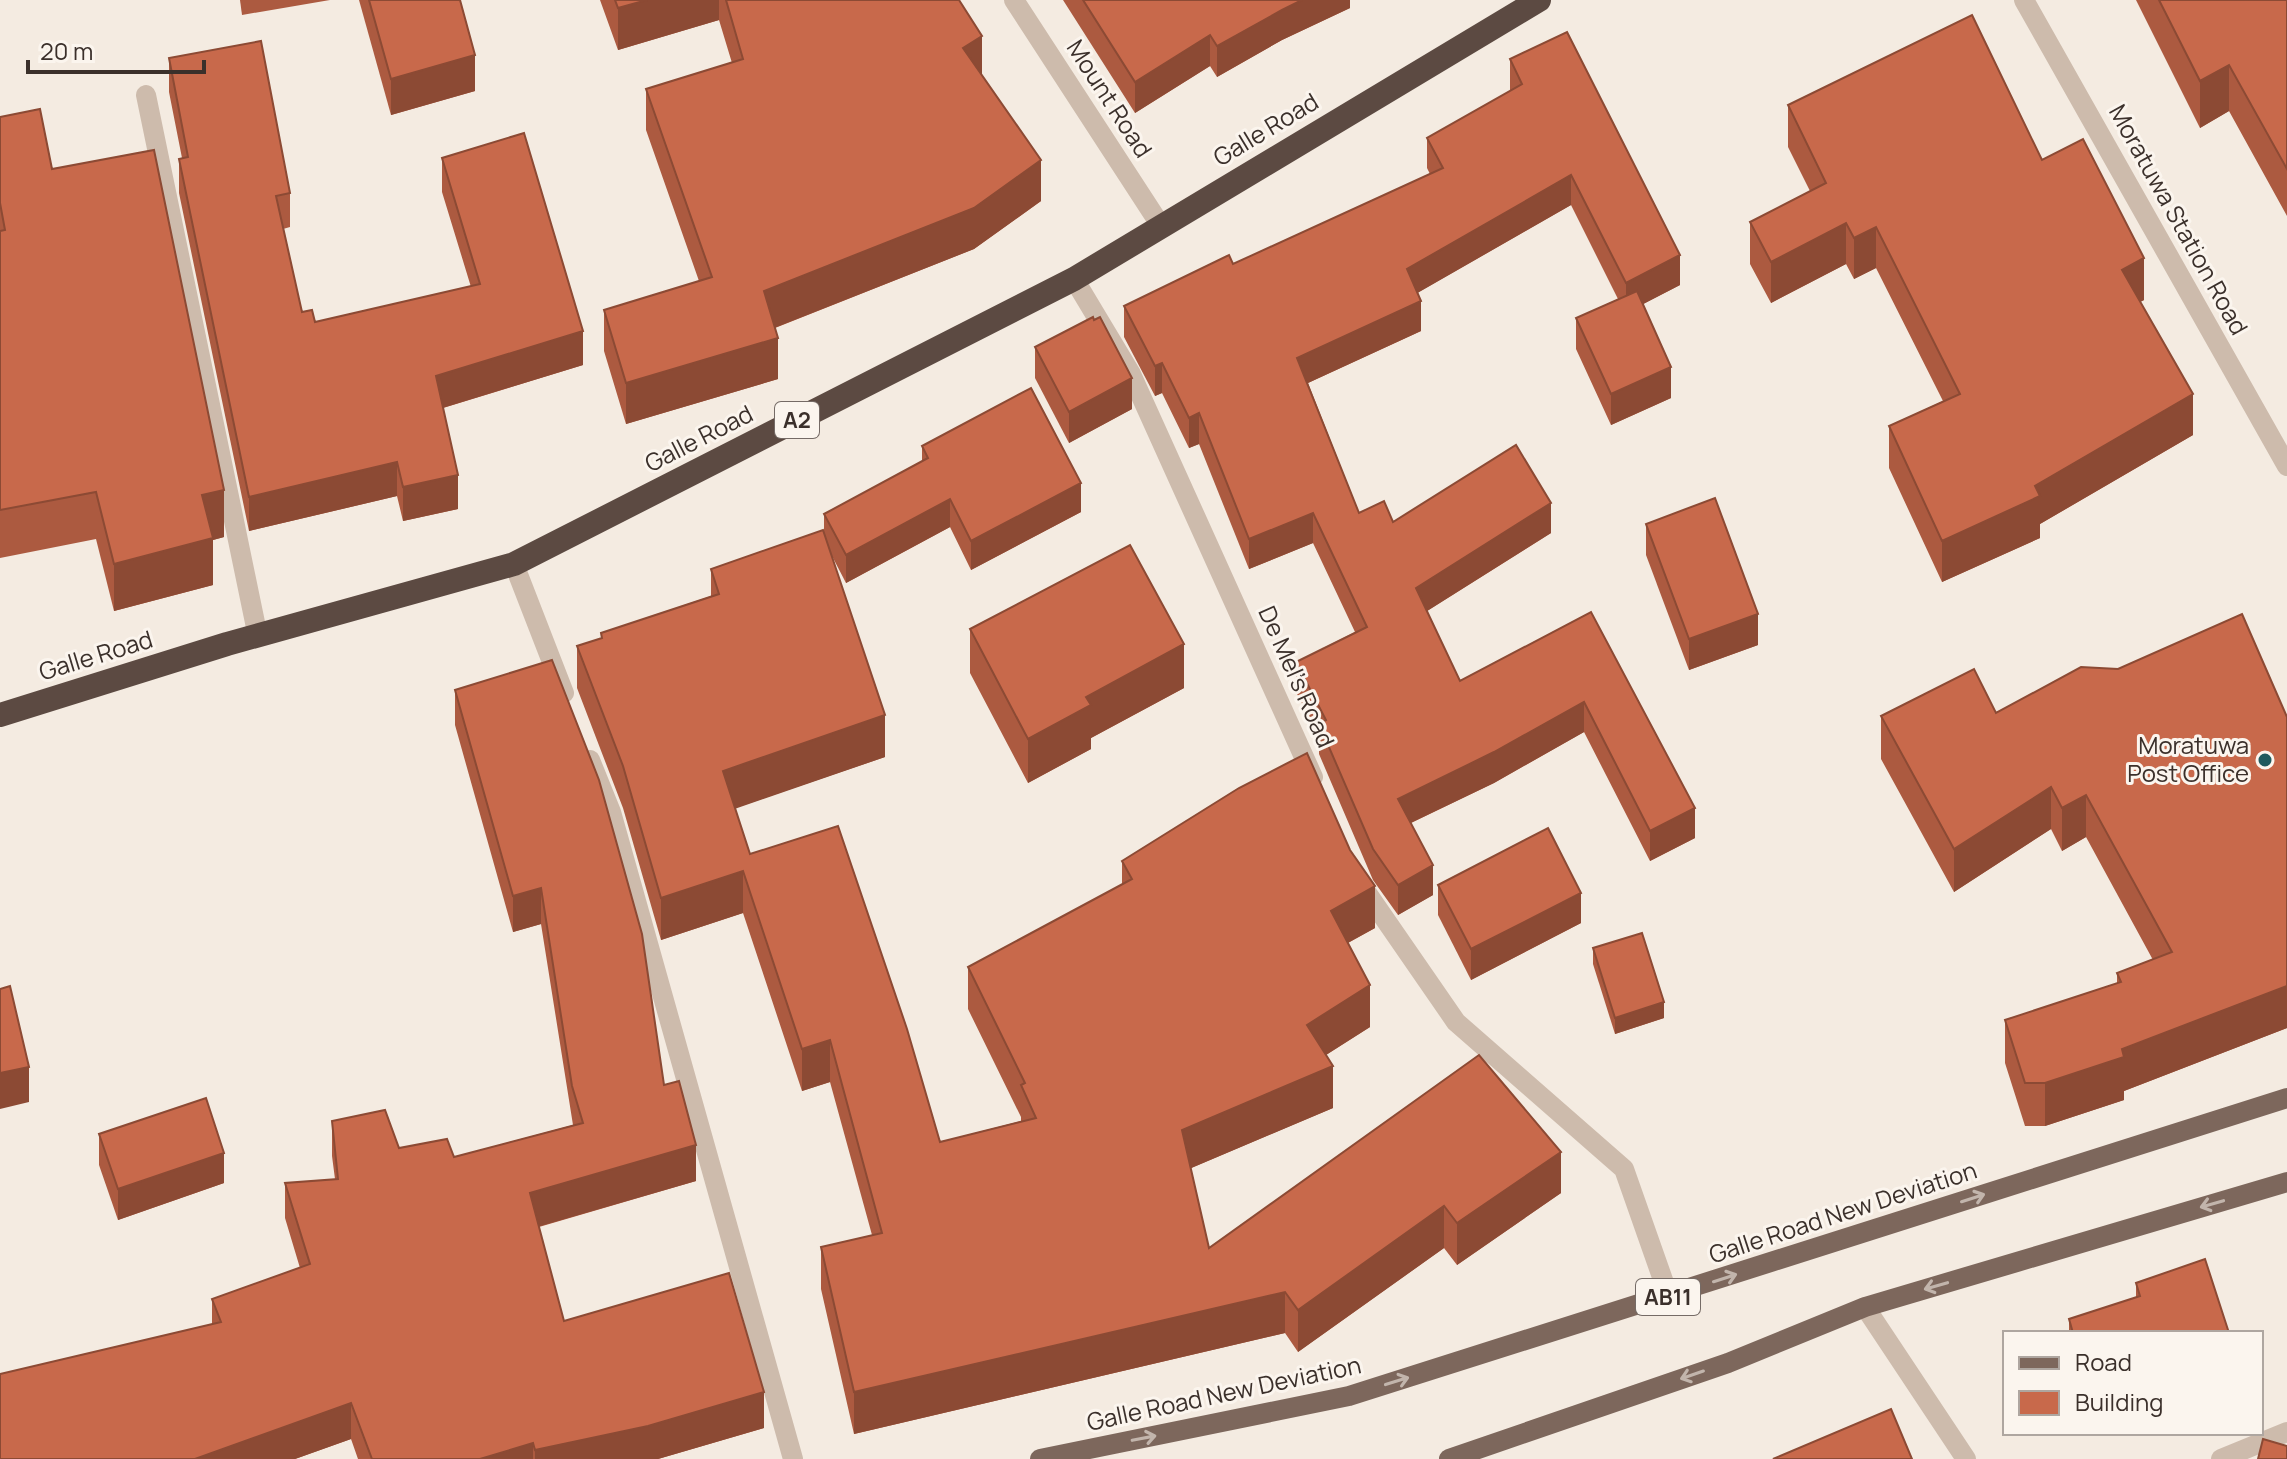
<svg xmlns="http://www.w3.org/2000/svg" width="2287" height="1459" font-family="Manrope,sans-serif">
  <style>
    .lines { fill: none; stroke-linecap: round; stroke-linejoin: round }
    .minor { stroke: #cdbbac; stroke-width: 20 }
    .major { stroke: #7d675c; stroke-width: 20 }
    .highway { stroke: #5c4a42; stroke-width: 24 }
    .wall { fill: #ac5a40 }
    .shaded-wall { fill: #8c4a34 }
    .building { fill: #c8694b; stroke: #8c4a34; stroke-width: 2 }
    .oneway { stroke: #c2b5ac }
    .poi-dot { fill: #1f5a5e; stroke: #fbf5ee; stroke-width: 3 }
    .labels { text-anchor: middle; stroke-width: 6; stroke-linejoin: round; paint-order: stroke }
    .shield { fill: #fbf5ee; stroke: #756b66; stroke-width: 2 }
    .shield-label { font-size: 22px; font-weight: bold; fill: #3b302b }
    .street-label { font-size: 24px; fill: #3b302b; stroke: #fbf5ee }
    .poi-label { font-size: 24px; fill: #3b302b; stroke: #fbf5ee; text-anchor: end }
  </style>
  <rect width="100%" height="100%" fill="#f4ebe1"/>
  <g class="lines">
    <g class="minor">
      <path d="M1014 0 1161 226"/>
      <path d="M2024 0 2287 466"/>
      <path d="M146 95 258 637"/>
      <path d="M1074 279 1131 374 1313 777"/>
      <path d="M514 564 564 693"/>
      <path d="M590 760 611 812 793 1459"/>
      <path d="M1360 883 1456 1022 1624 1169 1669 1297"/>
      <path d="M1865 1307 1966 1459"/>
      <path d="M2221 1459 2287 1432"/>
    </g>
    <g class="major">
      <path d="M1040 1459 1349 1396 2287 1098"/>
      <path d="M1449 1459 1728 1363 1865 1307 2287 1182"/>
    </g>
    <path class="highway" d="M0 715 227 644 514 564 1074 279 1539 0"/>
  </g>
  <g class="wall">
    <path d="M240 0H330L242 15Z"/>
    <path d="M359 0H460L475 91 391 115Z"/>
    <path d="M600 0H959L982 75 1041 201 974 249 775 328 778 379 626 424 604 351V310L699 281 646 130V89L732 63 719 20 618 50Z"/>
    <path d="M1063 0H1350V8L1282 40 1217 77 1210 66 1135 113Z"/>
    <path d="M2136 0H2287V216L2229 111 2200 128Z"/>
    <path d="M169 58 290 193V227L283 229 302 312 315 322 471 287 442 192V158L583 365 443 408 458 509 403 521 397 496 249 531 179 193V159L182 158 169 92Z"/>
    <path d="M1510 59 1680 285 1643 304 1671 398 1611 425 1576 349V318L1618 299 1571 205 1417 293 1421 331 1308 383 1359 513 1393 522 1551 533 1427 611 1460 681 1591 612 1695 838 1650 861 1584 732 1494 783 1411 823 1433 895 1398 915 1373 880 1319 754V736L1296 692V662L1355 632 1313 543 1249 569 1199 444 1189 448 1162 393 1155 396 1124 337V306L1233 264 1430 174 1427 168V138L1510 91Z"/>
    <path d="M1788 105 2042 160 2144 300 2140 302 2193 435 2040 524V538L1942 582 1889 468V426L1943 401 1876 268 1854 279 1846 264 1771 303 1750 264V222L1810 191 1788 147Z"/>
    <path d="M0 117 52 169 224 537 213 540V585L114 611 96 539 0 558Z"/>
    <path d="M1094 320 1132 409 1069 443 1035 378V347Z"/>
    <path d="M922 446 1081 512 971 570 950 527 846 583 832 556 885 757 735 808 750 854 940 1142 1021 1121V1117L968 1009V967L1122 885V861L1375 928 1348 943 1370 1027 1326 1055 1333 1108 1191 1168 1209 1248 1479 1055 1561 1193 1457 1265 1444 1248 1298 1352 1285 1333 854 1434 821 1289V1247L872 1235 830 1082 802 1091 743 913 661 940 623 808 577 688V646L601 639V633L711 596V569L824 534V514L922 461Z"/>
    <path d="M1646 524 1758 645 1689 670 1646 555Z"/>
    <path d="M970 629 1184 688 1091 738V749L1028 783 970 673Z"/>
    <path d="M455 690 664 1085 696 1181 539 1227 564 1321 764 1428 658 1459H358L351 1439 295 1459H0L212 1324V1299L300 1268 285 1218V1183L335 1179 332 1156V1121L399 1148 454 1157 573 1125 541 924 513 932 455 725Z"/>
    <path d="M1996 713 2287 717V1028L2124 1091V1100L2045 1126H2025L2005 1063V1020L2117 984V973L2153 960 2086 837 2062 851 2051 829 1954 892 1881 759V716Z"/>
    <path d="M1438 885 1581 923 1471 980 1438 915Z"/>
    <path d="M1593 948 1664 1018 1615 1034 1593 964Z"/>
    <path d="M99 1134 224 1183 118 1220 99 1165Z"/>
    <path d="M2136 1283 2229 1333H2069V1319L2136 1297Z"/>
  </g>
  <g class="shaded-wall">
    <path d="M647 0H719V20L618 50V8Z"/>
    <path d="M1302 0H1350V8L1282 40 1217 77V46L1282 10Z"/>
    <path d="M1210 35V66L1135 113V82Z"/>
    <path d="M982 36V78L963 48Z"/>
    <path d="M475 55V91L391 115V79Z"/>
    <path d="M2229 65V111L2200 128V81Z"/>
    <path d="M1041 160V201L974 249 764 332V291Z"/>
    <path d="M1571 175V205L1407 299V269Z"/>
    <path d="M1846 223V264L1771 303V262Z"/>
    <path d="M1876 227V268L1854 279V238Z"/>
    <path d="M1680 255V285L1626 313V283Z"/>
    <path d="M2144 258V300L2122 311V270Z"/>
    <path d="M1421 301V331L1297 388V358Z"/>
    <path d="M583 331V365L436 410V376Z"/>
    <path d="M778 338V379L626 424V383Z"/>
    <path d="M1162 363V393L1155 396V366Z"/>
    <path d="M1671 367V398L1611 425V394Z"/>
    <path d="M1132 378V409L1069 443V412Z"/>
    <path d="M2193 394V435L2040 524V538L1942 582V541Z"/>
    <path d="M1199 413V444L1189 448V418Z"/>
    <path d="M397 462V496L249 531V497Z"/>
    <path d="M458 475V509L403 521V487Z"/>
    <path d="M1081 483V512L971 570V541Z"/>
    <path d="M224 490V537L213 540V585L114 611V564L202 495Z"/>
    <path d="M950 499V527L846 583V555Z"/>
    <path d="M1551 503V533L1416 618V588Z"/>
    <path d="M1313 513V543L1249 569V539Z"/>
    <path d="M1758 614V645L1689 670V639Z"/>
    <path d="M1184 644V688L1091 738V749L1028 783V739L1086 697Z"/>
    <path d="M1584 702V732L1494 783 1398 829V799Z"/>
    <path d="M885 715V757L723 813V771Z"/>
    <path d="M2051 787V829L1954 892V849Z"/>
    <path d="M2086 795V837L2062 851V808Z"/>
    <path d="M1695 808V838L1650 861V831Z"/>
    <path d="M1433 865V895L1398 915V885Z"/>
    <path d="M743 871V913L661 940V898Z"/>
    <path d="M1375 886V928L1331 952V911Z"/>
    <path d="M541 888V924L513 932V896Z"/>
    <path d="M1581 893V923L1471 980V949Z"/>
    <path d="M1370 985V1027L1307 1067V1025Z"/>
    <path d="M2287 986V1028L2124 1091V1100L2045 1126V1083L2122 1049Z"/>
    <path d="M1664 1002V1018L1615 1034V1018Z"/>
    <path d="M830 1040V1082L802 1091V1049Z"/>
    <path d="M1333 1066V1108L1182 1172V1130Z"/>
    <path d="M29 1067V1102L0 1109V1073Z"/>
    <path d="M696 1145V1181L530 1229V1193Z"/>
    <path d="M1561 1152V1193L1457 1265V1223Z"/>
    <path d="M224 1153V1183L118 1220V1189Z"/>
    <path d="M1444 1206V1248L1298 1352V1310Z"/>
    <path d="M1285 1292V1333L854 1434V1392Z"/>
    <path d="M764 1392V1428L658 1459H535V1450Z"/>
    <path d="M351 1403V1439L295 1459H195Z"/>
    <path d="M533 1443V1459H480Z"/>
  </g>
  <g class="building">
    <path d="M369 0H460L475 55 391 79Z"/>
    <path d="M615 0H647L618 8Z"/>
    <path d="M726 0H959L982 36 963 48 1041 160 974 208 764 291 778 338 626 383 604 310 712 277 646 89 743 59Z"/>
    <path d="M1083 0H1302L1282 10 1217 46 1210 35 1135 82Z"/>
    <path d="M2159 0H2287V169L2229 65 2200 81Z"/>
    <path d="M1972 15 2042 160 2083 139 2144 258 2122 270 2193 394 2035 486 2040 496 1942 541 1889 426 1960 394 1876 227 1854 238 1846 223 1771 262 1750 222 1826 183 1788 105Z"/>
    <path d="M1567 32 1680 255 1626 283 1571 175 1407 269 1421 301 1297 358 1359 513 1384 501 1393 522 1516 445 1551 503 1416 588 1460 681 1591 612 1695 808 1650 831 1584 702 1494 752 1398 799 1433 865 1398 885 1373 849 1319 724 1326 720 1296 662 1367 627 1313 513 1249 539 1199 413 1189 418 1162 363 1155 366 1124 306 1229 255 1233 264 1443 168 1427 138 1522 84 1510 59Z"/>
    <path d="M261 41 290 193 276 196 302 312 312 310 315 322 480 284 442 158 524 133 583 331 436 376 458 475 403 487 397 462 249 497 179 159 188 157 169 58Z"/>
    <path d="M40 109 52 169 154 150 224 490 202 495 213 538 114 564 96 492 0 510V231L5 230 0 203V117Z"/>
    <path d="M1637 291 1671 367 1611 394 1576 318Z"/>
    <path d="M1093 317 1094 320 1100 317 1132 378 1069 412 1035 347Z"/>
    <path d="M1031 388 1081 483 971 541 950 499 846 555 824 514 928 458 922 446Z"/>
    <path d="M1715 498 1758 614 1689 639 1646 524Z"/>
    <path d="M823 530 885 715 723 771 750 854 838 826 907 1029 940 1142 1036 1118 1021 1085 1025 1083 968 967 1132 879 1122 861 1239 788 1307 753 1350 850 1375 886 1331 911 1370 985 1307 1025 1333 1066 1182 1130 1209 1248 1479 1055 1561 1152 1457 1223 1444 1206 1298 1310 1285 1292 854 1392 821 1247 882 1233 830 1040 802 1049 743 871 661 898 623 766 577 646 602 638 601 633 719 594 711 569Z"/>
    <path d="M1130 545 1184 644 1086 697 1091 705 1028 739 970 629Z"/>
    <path d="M2242 614 2287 717V986L2122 1049 2124 1057 2045 1083H2025L2005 1020 2121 982 2117 973 2172 952 2086 795 2062 808 2051 787 1954 849 1881 716 1974 669 1996 713 2081 667 2118 669Z"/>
    <path d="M552 660 599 780 642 934 664 1085 679 1081 696 1145 530 1193 564 1321 729 1273 764 1392 648 1426 535 1450 533 1443 480 1459H372L351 1403 195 1459H0V1374L221 1322 212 1299 310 1264 285 1183 338 1179 332 1121 385 1110 399 1148 447 1139 454 1157 583 1123 572 1086 541 888 513 896 455 690Z"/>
    <path d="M1548 828 1581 893 1471 949 1438 885Z"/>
    <path d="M1642 933 1664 1002 1615 1018 1593 948Z"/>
    <path d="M10 986 29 1067 0 1073V989Z"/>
    <path d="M206 1098 224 1153 118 1189 99 1134Z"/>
    <path d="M2205 1259 2229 1333H2073L2069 1319 2140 1296 2136 1283Z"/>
    <path d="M1891 1409 1912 1459H1773Z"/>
    <path d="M2263 1439 2287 1446V1459H2258Z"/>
  </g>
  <defs><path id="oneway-shaft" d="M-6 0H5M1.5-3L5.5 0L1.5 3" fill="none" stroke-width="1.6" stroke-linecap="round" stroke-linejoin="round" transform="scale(2)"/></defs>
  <g class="oneway">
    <use href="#oneway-shaft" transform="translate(1973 1198) rotate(-18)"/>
    <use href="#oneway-shaft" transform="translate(2212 1204) rotate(164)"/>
    <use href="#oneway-shaft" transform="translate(1725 1278) rotate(-18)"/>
    <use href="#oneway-shaft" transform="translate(1936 1286) rotate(164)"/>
    <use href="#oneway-shaft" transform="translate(1692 1375) rotate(161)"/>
    <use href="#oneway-shaft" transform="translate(1397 1381) rotate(-17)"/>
    <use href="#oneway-shaft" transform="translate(1144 1438) rotate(-11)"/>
  </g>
  <circle class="poi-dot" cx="2265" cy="760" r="8"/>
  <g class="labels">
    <g class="shield">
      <rect x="775" y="402" width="44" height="36" rx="6"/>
      <rect x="1636" y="1279" width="64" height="36" rx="6"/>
    </g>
    <g class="shield-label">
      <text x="797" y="428">A2</text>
      <text x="1668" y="1305">AB11</text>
    </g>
    <g class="street-label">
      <text transform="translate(1109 99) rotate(57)" y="8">Mount Road</text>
      <text transform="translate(1266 130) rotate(-31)" y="8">Galle Road</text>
      <text transform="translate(2178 220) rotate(61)" y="8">Moratuwa Station Road</text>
      <text transform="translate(699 439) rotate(-27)" y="8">Galle Road</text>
      <text transform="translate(96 656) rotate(-17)" y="8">Galle Road</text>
      <text transform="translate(1296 677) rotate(66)" y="8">De Mel's Road</text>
      <text transform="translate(1843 1213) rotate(-18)" y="8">Galle Road New Deviation</text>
      <text transform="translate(1224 1394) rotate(-12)" y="8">Galle Road New Deviation</text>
    </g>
    <g class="poi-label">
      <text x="2249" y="754">Moratuwa<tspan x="2249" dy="28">Post Office</tspan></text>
    </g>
  </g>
  <rect x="2003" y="1331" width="260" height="104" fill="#fbf5ee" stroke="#aea6a0" stroke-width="2"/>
  <rect x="2019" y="1357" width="40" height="12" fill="#7d675c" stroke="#aea6a0" stroke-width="2"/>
  <text x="2075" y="1371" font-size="24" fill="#3b302b">Road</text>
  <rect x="2019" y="1391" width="40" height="24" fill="#c8694b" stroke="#aea6a0" stroke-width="2"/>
  <text x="2075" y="1411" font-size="24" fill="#3b302b">Building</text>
  <path d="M28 60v12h176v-12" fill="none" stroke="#3b302b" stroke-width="4"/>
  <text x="40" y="60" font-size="24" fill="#3b302b" stroke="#fbf5ee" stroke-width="6" paint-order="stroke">20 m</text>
</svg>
